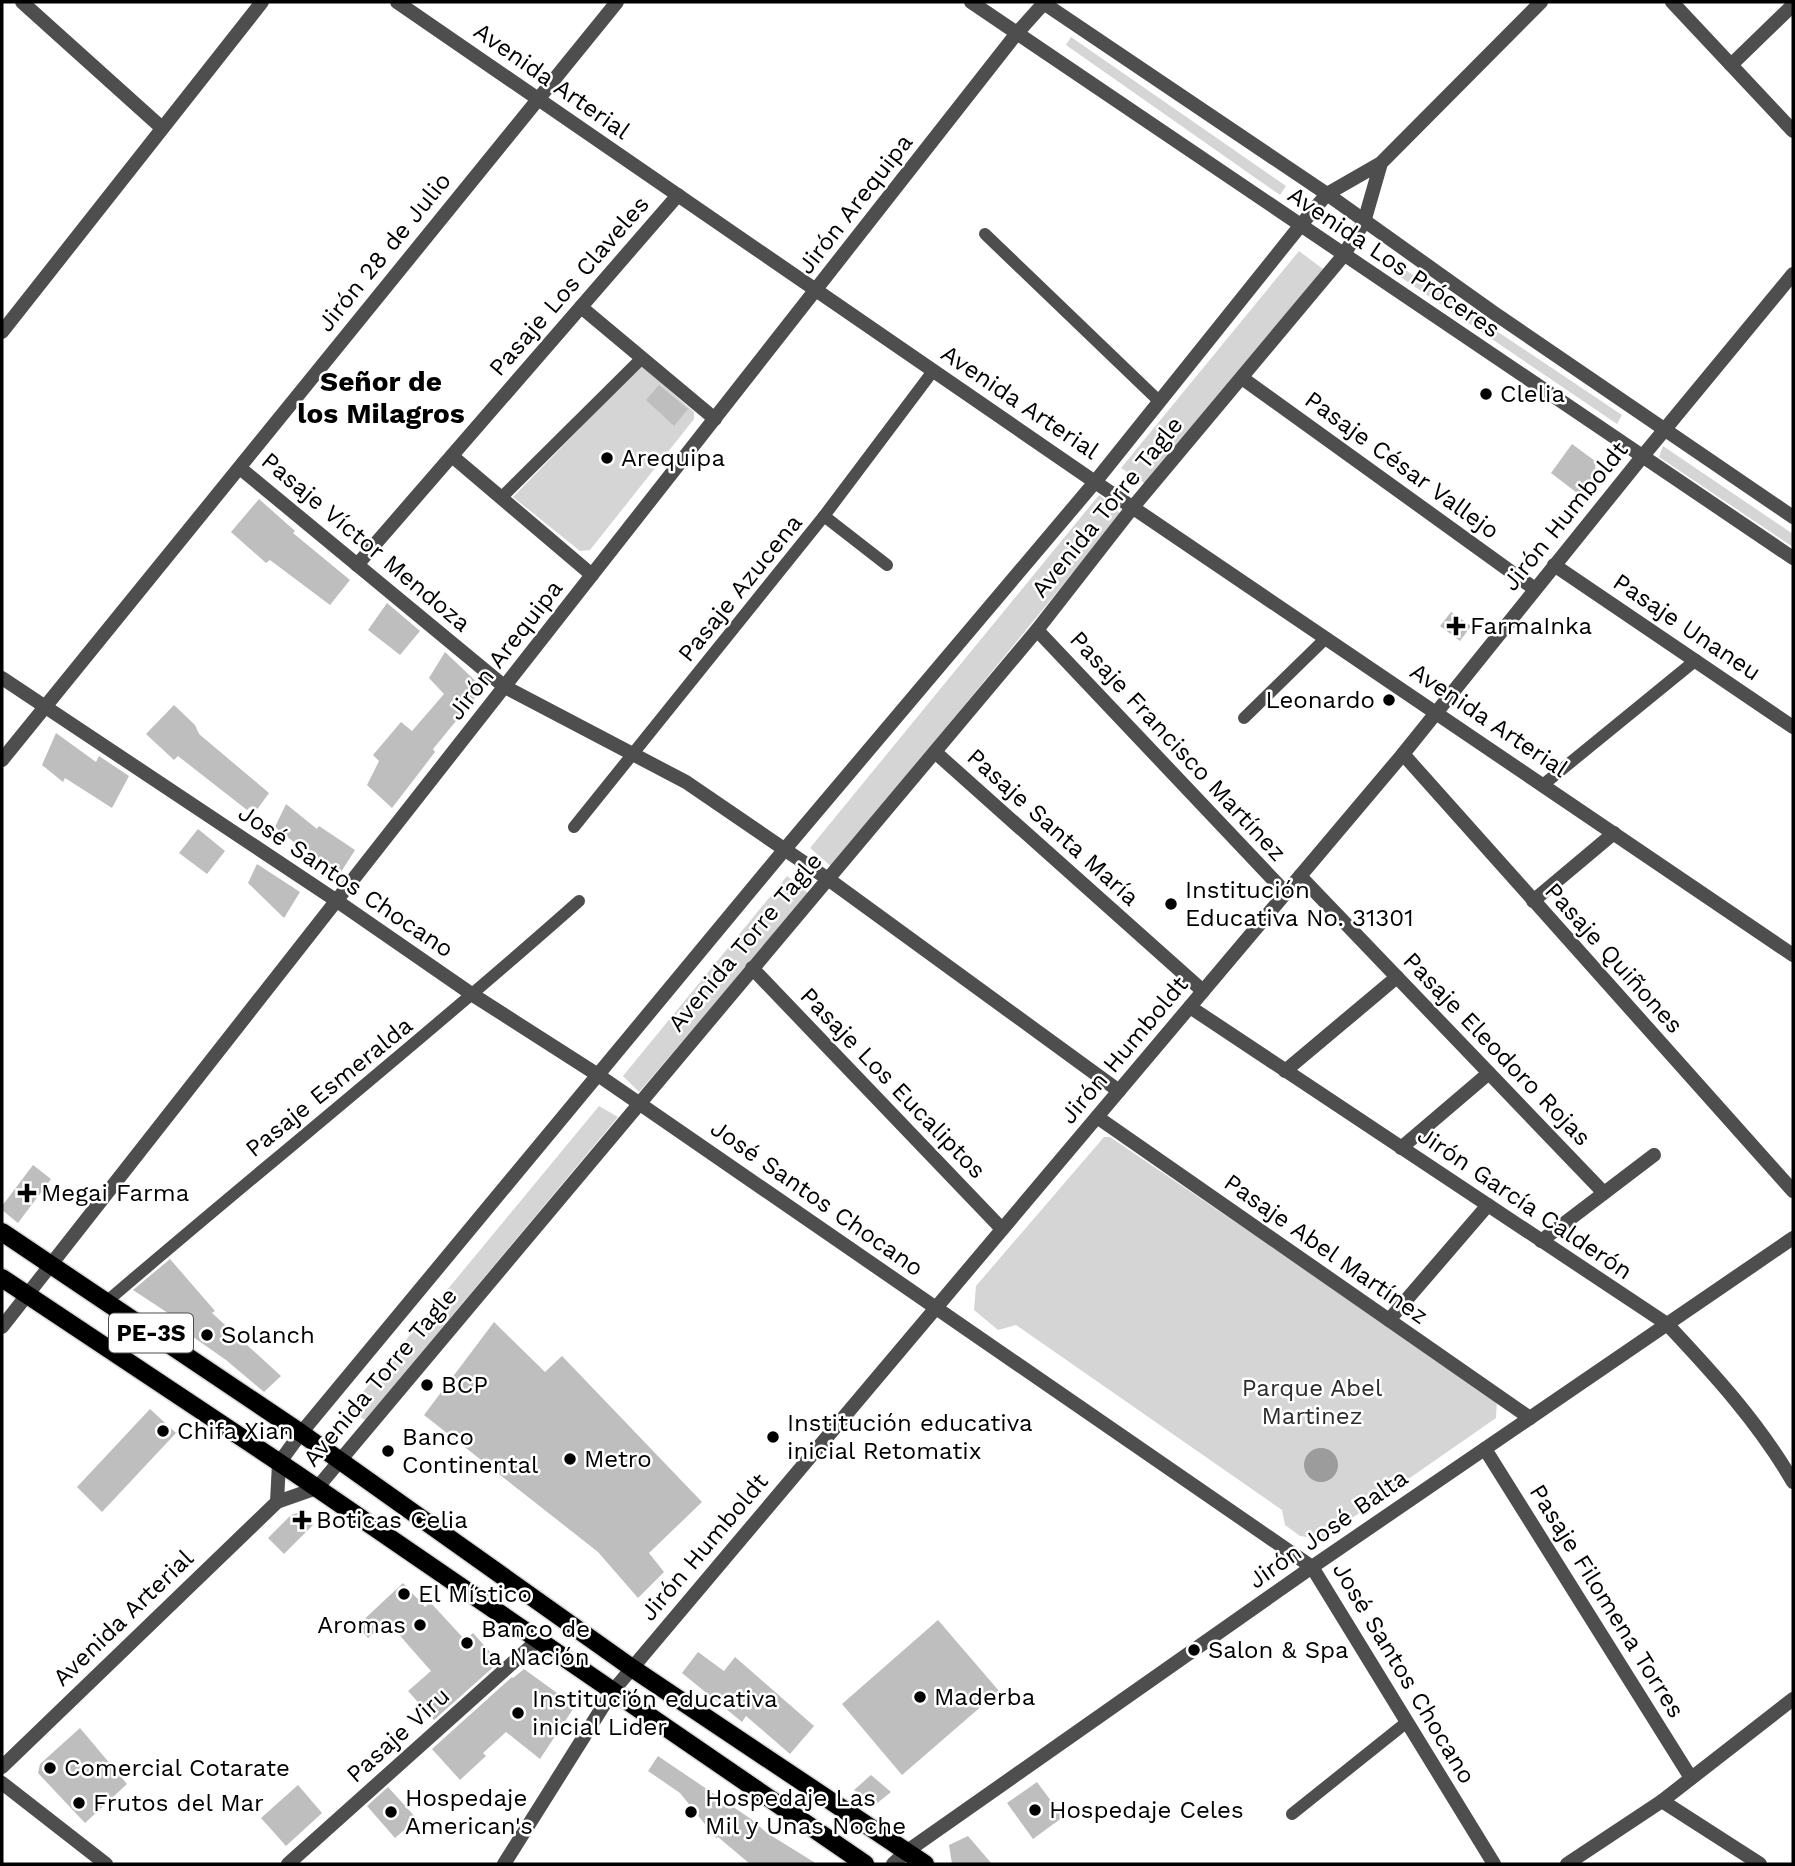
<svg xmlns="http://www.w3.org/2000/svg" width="1795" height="1866" font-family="'Work Sans',sans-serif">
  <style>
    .green { fill: #d5d5d5 }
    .water { fill: #9c9c9c }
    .building { fill: #bebebe }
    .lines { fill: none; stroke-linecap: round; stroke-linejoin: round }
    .primary-casing { stroke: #dbdbdb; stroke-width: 21 }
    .service { stroke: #4e4e4e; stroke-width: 12 }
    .minor { stroke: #4e4e4e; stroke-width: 14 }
    .tertiary { stroke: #4e4e4e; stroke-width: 14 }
    .primary { stroke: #000; stroke-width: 18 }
    .poi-dot { fill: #000; stroke: #fff; stroke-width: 2.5 }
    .labels { text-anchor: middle; stroke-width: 5; stroke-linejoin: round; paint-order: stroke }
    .shield { fill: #fff; stroke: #4c4c4c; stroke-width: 2 }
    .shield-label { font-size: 23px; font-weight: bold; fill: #000 }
    .street-label { font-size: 24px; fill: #000; stroke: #fff }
    .poi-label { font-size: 24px; fill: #000; stroke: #fff; text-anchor: start }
    .park-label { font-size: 24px; fill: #2c2c2c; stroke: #fff }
    .quarter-label { font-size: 28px; font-weight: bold; fill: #000; stroke: #fff }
  </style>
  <rect width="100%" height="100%" fill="#fff"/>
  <g class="green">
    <path d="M1071 37 1286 186 1280 195 1066 45Z"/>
    <path d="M1299 251 1323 269 1146 484 1121 468Z"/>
    <path d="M1401 267 1622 415 1617 424 1396 274Z"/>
    <path d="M640 367H643L694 412V419L590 550 580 551 513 497Z"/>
    <path d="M1663 446 1793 534V547L1659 457Z"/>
    <path d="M1099 495 1121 514 832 867 810 848Z"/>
    <path d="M787 876 809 894 639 1092 623 1076Z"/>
    <path d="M599 1106 618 1117 365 1420 348 1410Z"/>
    <path d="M1104 1137H1110L1497 1400 1496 1418 1322 1539 1300 1536 1285 1525 1282 1510 1016 1325 998 1330 974 1310 976 1286Z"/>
  </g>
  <circle class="water" cx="1321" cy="1465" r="17"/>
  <g class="building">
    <path d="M659 385 688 409 674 426 646 400Z"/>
    <path d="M1572 444 1595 461 1596 476 1581 496 1551 473Z"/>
    <path d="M259 499 295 531 293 533 350 580 330 605 270 560 266 563 231 532Z"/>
    <path d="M387 603 420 631 400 655 368 630Z"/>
    <path d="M1451 612 1471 626 1460 641 1440 626Z"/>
    <path d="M445 652 483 688 433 749 435 752 392 808 367 785 379 761 373 755 401 722 412 731 444 694 429 678Z"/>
    <path d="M174 705 195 725 199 734 269 793 256 811 250 807 247 810 178 756 174 760 146 734Z"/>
    <path d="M56 733 96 762 99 756 129 776 112 808 65 778 63 782 42 765Z"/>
    <path d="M286 804 317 829 319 826 355 850 341 872 295 843 275 827Z"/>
    <path d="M198 829 225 851 207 874 179 853Z"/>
    <path d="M257 864 300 892 284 918 248 883Z"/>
    <path d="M33 1165 51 1179 18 1223 2 1210V1206Z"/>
    <path d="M170 1259 215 1311 212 1313 281 1376 264 1392 226 1360 176 1325 180 1321 133 1290Z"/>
    <path d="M494 1322 545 1372 562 1356 702 1502 649 1553 664 1572 638 1598 598 1552 424 1415Z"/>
    <path d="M150 1409 176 1433 102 1512 77 1487Z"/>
    <path d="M297 1513 305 1515 314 1524 284 1554 268 1538 291 1515Z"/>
    <path d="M403 1583 425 1607 430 1602 465 1640 473 1633 499 1662 434 1720 408 1691 431 1671 387 1621 368 1638 357 1626Z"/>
    <path d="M938 1620 999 1691 902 1775 842 1704Z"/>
    <path d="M698 1652 724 1671 735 1657 814 1726 790 1754 746 1716 742 1722 682 1673Z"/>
    <path d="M524 1669 575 1706 540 1759 506 1732 483 1753 486 1756 460 1780 432 1749 512 1677 513 1678Z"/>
    <path d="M80 1728 127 1784 85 1823 38 1773 40 1764Z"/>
    <path d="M658 1756 751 1819 767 1833 817 1864H750L718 1837 716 1838 680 1793 648 1771Z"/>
    <path d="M871 1775 891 1792 876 1804 854 1790Z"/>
    <path d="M1037 1782 1063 1817 1033 1839 1007 1803Z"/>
    <path d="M298 1785 322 1813 286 1846 261 1818Z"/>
    <path d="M388 1787 417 1819 395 1838 367 1806Z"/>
    <path d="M968 1836 992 1864H952L949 1845Z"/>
  </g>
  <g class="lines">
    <g class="primary-casing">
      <g id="primary">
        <path d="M2 1232 301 1433 632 1668 925 1864"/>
        <path d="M2 1278 295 1473 865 1864"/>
      </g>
    </g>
    <g class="service">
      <path d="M985 234 1160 402"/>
      <path d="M501 498 642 358"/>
      <path d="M824 516 887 565"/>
      <path d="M1244 718 1326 638"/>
      <path d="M1544 784 1696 660"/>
      <path d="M574 827 824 516 933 371"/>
      <path d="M105 1303C262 1168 424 1039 579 901"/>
      <path d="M1292 1814 1407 1722"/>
    </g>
    <g class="minor">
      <path d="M22 2 162 128"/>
      <path d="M397 2 1095 482 1793 955"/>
      <path d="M1672 2 1793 131"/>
      <path d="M1731 65 1793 5"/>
      <path d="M581 307 715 419"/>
      <path d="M2 332 262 2"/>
      <path d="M1242 378 1535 589"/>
      <path d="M452 456 592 575"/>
      <path d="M240 468 505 687 686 782 828 879 1119 1091"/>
      <path d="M357 565 678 195"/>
      <path d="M1554 565 1793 727"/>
      <path d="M1037 630 1286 893"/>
      <path d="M2 678 337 901 473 995 598 1075 1312 1567 1494 1864"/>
      <path d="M935 752 1203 991"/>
      <path d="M1403 754 1793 1191"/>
      <path d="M2 760 617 2"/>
      <path d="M1300 876 1604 1193"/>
      <path d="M1533 901 1614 833"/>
      <path d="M752 968 1002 1229"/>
      <path d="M1190 1007 1667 1324C1713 1373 1759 1423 1793 1482"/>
      <path d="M1285 1071 1397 977"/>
      <path d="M1097 1117 1530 1418"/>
      <path d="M1401 1148 1489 1073"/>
      <path d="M1541 1241 1654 1155"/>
      <path d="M1389 1320 1488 1205"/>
      <path d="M2 1327 1017 33 1044 3"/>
      <path d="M1485 1449 1691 1778"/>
      <path d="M2 1767 277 1502"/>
      <path d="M2 1783 106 1864"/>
      <path d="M1662 1801 1760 1864"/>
      <path d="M288 1864 538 1640"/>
      <path d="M504 1864 612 1692 1403 754 1642 457 1793 274"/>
      <path d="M893 1864 906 1852 1312 1567 1793 1238"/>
      <path d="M1567 1864 1662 1801 1793 1699"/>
    </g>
    <g class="tertiary">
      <path d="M971 2 1793 558"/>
      <path d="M1042 2 1327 194 1494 313 1793 517"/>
      <path d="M1381 163 1364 222 1343 256 1133 507 1037 630 317 1488 277 1502 279 1463 301 1433 785 849 1095 482 1300 226 1327 194 1381 163 1541 2"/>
    </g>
    <use href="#primary" class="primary"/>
  </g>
  <g class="poi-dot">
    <circle cx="1486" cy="394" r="7"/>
    <circle cx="607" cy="458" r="7"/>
    <path d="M1452.5 615.5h7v7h7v7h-7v7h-7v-7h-7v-7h7z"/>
    <circle cx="1389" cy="700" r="7"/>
    <circle cx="1171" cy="904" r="7"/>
    <path d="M23.5 1182.5h7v7h7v7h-7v7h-7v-7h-7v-7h7z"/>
    <circle cx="207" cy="1335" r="7"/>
    <circle cx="427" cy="1385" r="7"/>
    <circle cx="163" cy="1431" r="7"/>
    <circle cx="773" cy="1437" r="7"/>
    <circle cx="388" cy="1451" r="7"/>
    <circle cx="570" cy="1459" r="7"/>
    <path d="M298.5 1509.5h7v7h7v7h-7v7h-7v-7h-7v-7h7z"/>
    <circle cx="404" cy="1594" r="7"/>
    <circle cx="420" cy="1625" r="7"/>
    <circle cx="467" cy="1643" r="7"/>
    <circle cx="1194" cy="1650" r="7"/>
    <circle cx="920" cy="1697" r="7"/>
    <circle cx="518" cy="1713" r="7"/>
    <circle cx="50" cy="1768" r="7"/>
    <circle cx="79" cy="1803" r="7"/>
    <circle cx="1035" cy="1810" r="7"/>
    <circle cx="391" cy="1812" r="7"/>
    <circle cx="691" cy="1812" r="7"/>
  </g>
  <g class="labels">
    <rect class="shield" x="109" y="1313.5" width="84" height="39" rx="5"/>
    <g class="shield-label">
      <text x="151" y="1341">PE-3S</text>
    </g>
    <g class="street-label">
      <text transform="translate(552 81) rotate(35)" y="8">Avenida Arterial</text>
      <text transform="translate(855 204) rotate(-52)" y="8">Jirón Arequipa</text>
      <text transform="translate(384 252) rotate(-51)" y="8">Jirón 28 de Julio</text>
      <text transform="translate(1394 262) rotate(34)" y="8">Avenida Los Próceres</text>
      <text transform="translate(569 286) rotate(-49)" y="8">Pasaje Los Claveles</text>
      <text transform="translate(1020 402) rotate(34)" y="8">Avenida Arterial</text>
      <text transform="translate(1402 465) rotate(36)" y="8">Pasaje César Vallejo</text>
      <text transform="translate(1107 507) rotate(-51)" y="8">Avenida Torre Tagle</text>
      <text transform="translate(1565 516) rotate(-51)" y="8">Jirón Humboldt</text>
      <text transform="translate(366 542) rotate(40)" y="8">Pasaje Víctor Mendoza</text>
      <text transform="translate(740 588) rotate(-51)" y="8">Pasaje Azucena</text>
      <text transform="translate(1687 627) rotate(34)" y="8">Pasaje Unaneu</text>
      <text transform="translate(505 650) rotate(-52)" y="8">Jirón Arequipa</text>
      <text transform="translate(1489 720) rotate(34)" y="8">Avenida Arterial</text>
      <text transform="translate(1178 746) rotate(47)" y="8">Pasaje Francisco Martínez</text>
      <text transform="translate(1053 827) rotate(42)" y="8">Pasaje Santa María</text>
      <text transform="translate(346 881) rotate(34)" y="8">José Santos Chocano</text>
      <text transform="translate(745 942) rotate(-50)" y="8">Avenida Torre Tagle</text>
      <text transform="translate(1614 958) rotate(48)" y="8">Pasaje Quiñones</text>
      <text transform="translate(1497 1049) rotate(46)" y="8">Pasaje Eleodoro Rojas</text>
      <text transform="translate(1124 1050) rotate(-50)" y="8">Jirón Humboldt</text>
      <text transform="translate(893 1083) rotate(46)" y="8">Pasaje Los Eucaliptos</text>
      <text transform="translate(329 1087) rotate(-39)" y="8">Pasaje Esmeralda</text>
      <text transform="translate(817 1198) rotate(35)" y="8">José Santos Chocano</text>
      <text transform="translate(1525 1203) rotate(34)" y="8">Jirón García Calderón</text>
      <text transform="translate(1326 1249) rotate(35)" y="8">Pasaje Abel Martínez</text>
      <text transform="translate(380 1377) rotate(-50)" y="8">Avenida Torre Tagle</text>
      <text transform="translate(1328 1529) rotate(-35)" y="8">Jirón José Balta</text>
      <text transform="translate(704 1547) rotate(-50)" y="8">Jirón Humboldt</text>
      <text transform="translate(1607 1601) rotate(58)" y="8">Pasaje Filomena Torres</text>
      <text transform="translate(123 1618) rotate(-44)" y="8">Avenida Arterial</text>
      <text transform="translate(1404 1673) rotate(59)" y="8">José Santos Chocano</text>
      <text transform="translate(398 1735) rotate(-42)" y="8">Pasaje Viru</text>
    </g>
    <g class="poi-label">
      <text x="1500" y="402">Clelia</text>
      <text x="621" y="466">Arequipa</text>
      <text x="1470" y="634">FarmaInka</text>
      <text x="1375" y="708" text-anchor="end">Leonardo</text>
      <text x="1185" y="898">Institución<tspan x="1185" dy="28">Educativa No. 31301</tspan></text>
      <text x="41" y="1201">Megai Farma</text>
      <text x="221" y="1343">Solanch</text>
      <text x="441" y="1393">BCP</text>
      <text x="787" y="1431">Institución educativa<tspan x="787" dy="28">inicial Retomatix</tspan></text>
      <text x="177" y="1439">Chifa Xian</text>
      <text x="402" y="1445">Banco<tspan x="402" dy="28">Continental</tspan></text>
      <text x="584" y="1467">Metro</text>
      <text x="316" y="1528">Boticas Celia</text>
      <text x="418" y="1602">El Místico</text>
      <text x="406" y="1633" text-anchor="end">Aromas</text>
      <text x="481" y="1637">Banco de<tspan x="481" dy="28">la Nación</tspan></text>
      <text x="1208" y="1658">Salon &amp; Spa</text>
      <text x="934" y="1705">Maderba</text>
      <text x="532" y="1707">Institución educativa<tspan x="532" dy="28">inicial Lider</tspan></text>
      <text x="64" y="1776">Comercial Cotarate</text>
      <text x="405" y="1806">Hospedaje<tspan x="405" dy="28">American's</tspan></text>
      <text x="705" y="1806">Hospedaje Las<tspan x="705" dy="28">Mil y Unas Noche</tspan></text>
      <text x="93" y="1811">Frutos del Mar</text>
      <text x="1049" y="1818">Hospedaje Celes</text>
    </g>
    <g class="park-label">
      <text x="1312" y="1396">Parque Abel<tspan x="1312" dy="28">Martinez</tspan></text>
    </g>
    <g class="quarter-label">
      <text x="381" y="391">Señor de<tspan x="381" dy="32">los Milagros</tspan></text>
    </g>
  </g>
  <rect width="1795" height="1866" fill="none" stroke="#000000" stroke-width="7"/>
</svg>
